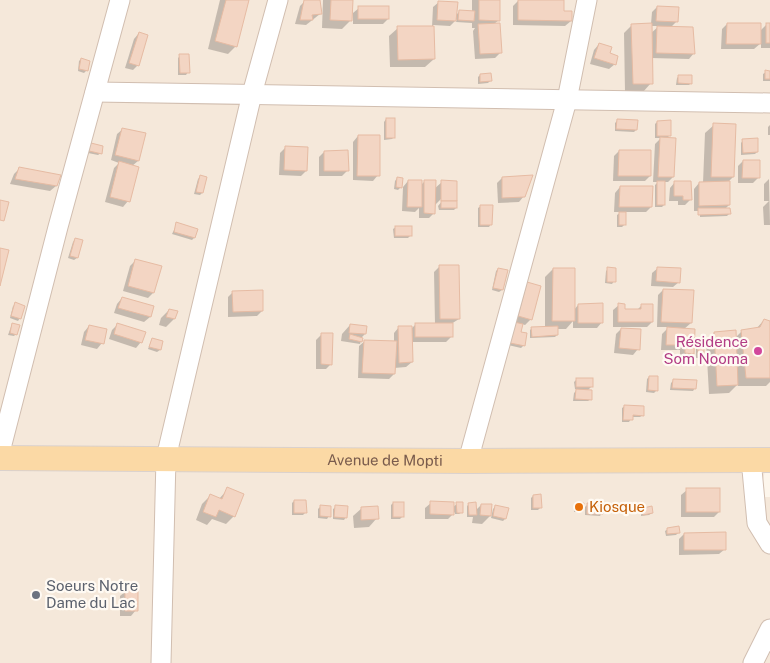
<svg xmlns="http://www.w3.org/2000/svg" width="770" height="663" font-family="'Public Sans',sans-serif">
  <style>
    .residential { fill: #f5e8da }
    .shadow { fill: #0003; fill-rule: evenodd }
    .building { fill: #f3d5c3; stroke: #e6bba3 }
    .lines { fill: none; stroke-linecap: round; stroke-linejoin: round }
    .minor-casing { stroke: #d1beb0; stroke-width: 21 }
    .major-casing { stroke: #dad1cd; stroke-width: 26 }
    .minor { stroke: #fff; stroke-width: 19 }
    .major { stroke: #fbd9a5; stroke-width: 24 }
    .hotel-dot { fill: #d1479c; stroke: #fffaf3; stroke-width: 2 }
    .food-dot { fill: #e8710a; stroke: #fffaf3; stroke-width: 2 }
    .worship-dot { fill: #6b7280; stroke: #fffaf3; stroke-width: 2 }
    .labels { text-anchor: middle; stroke-width: 4.5; stroke-linejoin: round; paint-order: stroke }
    .hotel-label { font-size: 15px; fill: #b23c85; stroke: #fffaf3; text-anchor: end }
    .street-label { font-size: 15px; fill: #7a5c4d; stroke: #fffaf3 }
    .food-label { font-size: 15px; fill: #c56008; stroke: #fffaf3; text-anchor: start }
    .worship-label { font-size: 15px; fill: #5b616d; stroke: #fffaf3; text-anchor: start }
  </style>
  <rect width="100%" height="100%" fill="#fdf6ec"/>
  <path class="residential" d="M0 0H770V449L759 497H770V663H0Z"/>
  <g class="shadow">
    <path d="M220 0H247L236 46 228 54 208 49Z"/>
    <path d="M319 0 320 14 306 25 295 24 300 6 305 1Z"/>
    <path d="M323 0H351L350 21 342 29 322 28Z"/>
    <path d="M472 0H499V20L494 24 500 53 495 58 475 59 473 31 475 28H472V23L456 22 457 19 450 26 433 25 434 59 425 67H390L389 36 398 28 432 27 433 7 439 2 456 15 460 11 472 12Z"/>
    <path d="M519 0 562 13 571 21 565 26 513 25V6Z"/>
    <path d="M657 7 677 21 670 28 694 53 689 59 651 58V83L643 92H625L624 33 632 25 651 24 652 12ZM650 26H659L650 34Z"/>
    <path d="M359 8 388 19 383 24H353V13Z"/>
    <path d="M727 24 760 31 767 24H770V48H761V43L754 49H721L722 29Z"/>
    <path d="M139 33 138 65 133 70 125 68 134 39Z"/>
    <path d="M599 44 615 64 609 69 590 64 594 50Z"/>
    <path d="M180 56 188 72 186 75H178V58Z"/>
    <path d="M81 59 87 70 84 73 78 71 79 61Z"/>
    <path d="M766 72H770V81H763V74Z"/>
    <path d="M480 75 490 81 488 83 478 84V77Z"/>
    <path d="M679 76 691 83 689 85H676L677 78Z"/>
    <path d="M386 119 394 137 392 139 384 140V122Z"/>
    <path d="M617 121 636 130 634 132 615 131V123Z"/>
    <path d="M657 122 670 135 666 139 673 177 668 182H664V205L662 207H655V185L658 182H653L655 144 661 138H655V124Z"/>
    <path d="M714 125 733 177 727 183 729 205 725 209 729 214 727 216 700 217V211H697V217V211H694V189L699 183H703L705 133Z"/>
    <path d="M770 125V135H768V127Z"/>
    <path d="M123 129 145 134 138 161 132 166 128 201 123 207 105 202 114 168 119 163 111 160 117 134Z"/>
    <path d="M358 136 378 175 373 181 353 180V142Z"/>
    <path d="M743 140 757 152 755 154 741 155V143Z"/>
    <path d="M87 144 101 153 98 155 83 152Z"/>
    <path d="M285 148 306 171 301 176 279 175 280 153Z"/>
    <path d="M619 151 650 176 645 181H613L614 156Z"/>
    <path d="M324 152 347 171 342 176H319V157Z"/>
    <path d="M743 161 758 178 753 183H738V166Z"/>
    <path d="M19 169 56 186 50 191 10 184 14 174Z"/>
    <path d="M200 177 202 193 200 195 194 194 198 179Z"/>
    <path d="M397 178 401 187 398 190 394 189 395 181Z"/>
    <path d="M502 178 524 196 519 202 498 203 497 183Z"/>
    <path d="M769 179 770 225H764L763 207 769 201H764V184Z"/>
    <path d="M408 181 421 185 425 181 434 189 442 182 456 208 454 210H439L438 206 443 200 442 198 434 206V213L429 218H419V208L415 212 402 211 403 187Z"/>
    <path d="M675 182 690 200 685 205H678V201H669L670 188Z"/>
    <path d="M620 187 651 207 646 212H625V224L622 227H617V215L621 212H614L615 193Z"/>
    <path d="M481 206 491 224 489 227H478V208Z"/>
    <path d="M177 224 194 238 192 240 172 234Z"/>
    <path d="M396 227 411 235 408 238H394L393 229Z"/>
    <path d="M75 239 82 241 77 258 74 260 68 258 73 242Z"/>
    <path d="M136 260 153 293 148 298 123 291 130 266Z"/>
    <path d="M440 266 459 319 451 324V337L446 342H412V362L406 367 394 368V374L389 379 358 378 359 346 365 341 394 342V333L399 327 411 329 416 324H435L434 272Z"/>
    <path d="M658 268 679 282 673 287 651 286 652 273Z"/>
    <path d="M498 269 506 271 502 290 499 292 492 290 496 271Z"/>
    <path d="M553 269 574 310 578 305 602 322 597 328H573V321L566 329H557V335L555 337 530 338V330L532 328H545V277Z"/>
    <path d="M608 269 614 281 612 284 605 283 606 271Z"/>
    <path d="M528 284 531 319 525 325 522 324 520 333 524 345 521 348 508 345 522 289Z"/>
    <path d="M663 290 691 323 684 329 693 353 687 359 680 358V350H661L662 334 669 327H657L658 295Z"/>
    <path d="M233 292 262 311 257 316 228 317V297Z"/>
    <path d="M122 298 150 317 144 322 114 313 117 304Z"/>
    <path d="M16 304 20 318 18 321 10 318 13 306Z"/>
    <path d="M619 305 624 310H637L642 305 652 322 647 327H613V310Z"/>
    <path d="M169 310 174 319 166 327 159 325 161 318Z"/>
    <path d="M764 320 770 322V382L766 386H738V384L729 393 709 394 706 341 714 333 735 338 742 331 756 329Z"/>
    <path d="M12 324 16 334 14 336 8 335Z"/>
    <path d="M118 324 141 342 136 348 109 339 112 330Z"/>
    <path d="M350 325 365 334 362 337 360 344 341 341 342 334Z"/>
    <path d="M89 326 102 343 97 349 81 345 84 332Z"/>
    <path d="M621 329 638 349 633 355 614 353 616 334Z"/>
    <path d="M322 334 331 364 326 369H316V340Z"/>
    <path d="M152 339 160 350 157 352 148 349Z"/>
    <path d="M698 346 703 356 700 358H696V348Z"/>
    <path d="M649 377 657 390 654 393 646 392 647 379Z"/>
    <path d="M577 379 592 386 587 391 591 399 588 401H573L574 393 578 389H575L574 382Z"/>
    <path d="M673 381 695 388 693 391 670 390 671 383Z"/>
    <path d="M625 406 643 415 640 417H632L629 422H622V408Z"/>
    <path d="M228 489 234 516 226 524 212 519 207 525 196 520 202 504 210 496 219 499Z"/>
    <path d="M687 490 719 512 714 517H681V495Z"/>
    <path d="M533 496 540 508 538 510H531V498Z"/>
    <path d="M294 501 305 513 303 515H292V503Z"/>
    <path d="M393 503 403 516 400 519H391V505Z"/>
    <path d="M431 503 453 507 457 504 462 512 459 514H455V512L448 519H425V508Z"/>
    <path d="M469 504 475 511 481 505 491 515 482 524 472 523 473 517H467V506Z"/>
    <path d="M577 504 582 510 580 512H574V506Z"/>
    <path d="M587 505 602 513 600 516 585 515V507Z"/>
    <path d="M321 506 329 516 327 519 318 518V509Z"/>
    <path d="M496 506 505 519 503 521 491 518 493 509Z"/>
    <path d="M336 507 346 517 344 520 333 519V509Z"/>
    <path d="M362 508 377 518 369 527 354 528 353 516Z"/>
    <path d="M643 509 652 513 649 515 641 516V511Z"/>
    <path d="M668 529 678 533 676 535 666 536 665 531Z"/>
    <path d="M684 534 725 549 719 554 679 555V539Z"/>
    <path d="M126 591 136 610 131 616H120V596Z"/>
  </g>
  <g class="building">
    <path d="M226 0H249L237 47 215 41Z"/>
    <path d="M304 0H320L322 14 312 15 313 20H300Z"/>
    <path d="M331 0H353L352 21 330 20Z"/>
    <path d="M479 0H500V21L479 20Z"/>
    <path d="M518 0H564V11H572V21L518 20Z"/>
    <path d="M438 1 458 2 456 21 437 20Z"/>
    <rect x="358" y="6" width="31" height="13"/>
    <path d="M657 6 679 7 678 22 656 21Z"/>
    <path d="M459 10 475 11 474 21 458 20Z"/>
    <path d="M500 23 502 53 480 54 478 24Z"/>
    <path d="M652 23 653 84H633L631 24Z"/>
    <path d="M727 23H761V44H726Z"/>
    <rect x="766" y="23" width="4" height="20"/>
    <path d="M397 26H434L435 59 398 60Z"/>
    <path d="M657 26 693 27 695 54 656 53Z"/>
    <path d="M139 32 148 35 139 66 129 63Z"/>
    <path d="M599 43 612 47 610 53 618 56 616 65 594 58Z"/>
    <path d="M179 54H189L190 73H180Z"/>
    <path d="M81 58 90 61 88 71 79 69Z"/>
    <path d="M765 70 770 71V79H765Z"/>
    <path d="M491 73 492 81 480 82V74Z"/>
    <path d="M678 75H692V84L678 83Z"/>
    <rect x="386" y="118" width="9" height="20"/>
    <path d="M617 119 638 120 637 130 616 129Z"/>
    <path d="M671 120V136H657V121Z"/>
    <path d="M713 123 736 124 734 177H711Z"/>
    <path d="M122 128 146 133 139 161 115 155Z"/>
    <path d="M358 135H380V176H357Z"/>
    <path d="M660 137 676 138 674 177H658Z"/>
    <path d="M758 138V152L743 153 742 139Z"/>
    <path d="M87 142 103 146 102 154 85 150Z"/>
    <path d="M285 146 308 147 307 171 284 170Z"/>
    <path d="M348 150 349 171H324V151Z"/>
    <path d="M619 150H651V176H618Z"/>
    <path d="M743 160H760V178H742Z"/>
    <path d="M119 161 139 167 130 202 110 197Z"/>
    <path d="M19 167 61 175 57 186 15 179Z"/>
    <path d="M200 175 207 177 203 193 196 192Z"/>
    <path d="M533 175 525 197 502 198V177Z"/>
    <path d="M397 177 403 178 402 188 396 187Z"/>
    <path d="M408 180H422V207H407Z"/>
    <path d="M424 180H436L435 214 424 213Z"/>
    <path d="M441 180 457 181V201H441Z"/>
    <rect x="657" y="181" width="8" height="24"/>
    <path d="M674 181H691L692 200H683V196H674Z"/>
    <path d="M730 181V205L699 206V182Z"/>
    <path d="M620 186H653L652 207H619Z"/>
    <path d="M0 200 9 202 4 221 0 220Z"/>
    <rect x="441" y="201" width="16" height="7"/>
    <path d="M480 205H493L492 225H480Z"/>
    <path d="M698 208H730L731 214 698 215Z"/>
    <rect x="619" y="212" width="7" height="13"/>
    <path d="M176 222 198 229 195 238 174 232Z"/>
    <rect x="395" y="226" width="17" height="10"/>
    <path d="M75 238 83 240 78 258 70 256Z"/>
    <path d="M0 248 9 250 0 286Z"/>
    <path d="M135 259 162 266 154 293 128 286Z"/>
    <path d="M439 265H459L460 319H440Z"/>
    <path d="M607 267 616 268V282H607Z"/>
    <path d="M657 267 681 268 680 283 656 281Z"/>
    <path d="M498 268 508 270 503 290 493 288Z"/>
    <path d="M553 268H575V321H552Z"/>
    <path d="M527 282 541 286 532 320 518 316Z"/>
    <path d="M663 289 694 290 692 323 661 322Z"/>
    <path d="M263 290V311L233 312 232 291Z"/>
    <path d="M122 297 154 306 151 317 118 308Z"/>
    <path d="M15 302 25 306 21 319 11 316Z"/>
    <path d="M603 303V323H578V304Z"/>
    <path d="M618 303 625 304V309H641V304H653V322H618Z"/>
    <path d="M169 309 178 311 175 319 166 317Z"/>
    <path d="M764 319 770 321V378H746L741 330 760 327Z"/>
    <path d="M514 322 523 324 521 332 527 333 525 346 510 343Z"/>
    <path d="M12 323 20 325 17 335 10 333Z"/>
    <path d="M117 323 146 332 142 343 114 334Z"/>
    <rect x="415" y="323" width="38" height="14"/>
    <path d="M350 324 367 326 366 334 349 333Z"/>
    <path d="M89 325 107 329 104 344 85 340Z"/>
    <path d="M398 326H412L413 362 399 363Z"/>
    <path d="M558 326V335L532 337 531 327Z"/>
    <path d="M667 327 695 329 694 354 685 353V345H666Z"/>
    <path d="M621 328 641 329 640 350 619 348Z"/>
    <path d="M736 330 738 385 717 386 714 332Z"/>
    <path d="M321 333H333L332 365 321 364Z"/>
    <path d="M350 334 363 338 362 342 349 339Z"/>
    <path d="M152 338 163 341 161 350 149 347Z"/>
    <path d="M364 340 397 341 395 374 362 373Z"/>
    <rect x="698" y="344" width="6" height="12"/>
    <path d="M649 376H658V391L648 390Z"/>
    <rect x="576" y="378" width="17" height="9"/>
    <path d="M673 379 697 380 696 389 672 388Z"/>
    <path d="M576 389 592 390V400L575 399Z"/>
    <path d="M624 405 644 406V416L633 415V420H623Z"/>
    <path d="M227 487 244 494 235 517 219 510 216 517 203 512 210 494 222 499Z"/>
    <rect x="686" y="488" width="34" height="24"/>
    <path d="M541 494 542 508H533V495Z"/>
    <path d="M294 500H306L307 513H294Z"/>
    <path d="M430 501 454 502V515L430 514Z"/>
    <rect x="393" y="502" width="11" height="15"/>
    <path d="M456 502H463V513H457Z"/>
    <path d="M476 502 477 515H469L468 503Z"/>
    <path d="M576 503H584L583 511 576 510Z"/>
    <path d="M587 503 604 504 603 514H587Z"/>
    <path d="M481 504H492L491 516 480 515Z"/>
    <path d="M320 505 331 506V517L320 516Z"/>
    <path d="M335 505 348 506 347 518 334 517Z"/>
    <path d="M495 505 509 508 506 519 493 516Z"/>
    <path d="M378 506 379 519 361 520V507Z"/>
    <path d="M652 506 653 513 643 515V508Z"/>
    <path d="M679 526 680 533 667 534V528Z"/>
    <path d="M726 532V550H684V533Z"/>
    <path d="M125 589 138 590V611H125Z"/>
  </g>
  <g class="lines">
    <g class="minor-casing">
      <g id="minor">
        <path d="M95 92 770 103"/>
        <path d="M0 452 58 227 120 0"/>
        <path d="M751 459 757 523 770 544"/>
        <path d="M468 461 567 100 587 0"/>
        <path d="M161 663 166 458 252 94 278 0"/>
        <path d="M753 663 770 629"/>
      </g>
    </g>
    <g class="major-casing">
      <g id="major">
        <path id="s1" d="M0 458 468 461 770 460"/>
      </g>
    </g>
    <use href="#minor" class="minor"/>
    <use href="#major" class="major"/>
  </g>
  <circle class="hotel-dot" cx="758" cy="351" r="5"/>
  <circle class="food-dot" cx="579" cy="507" r="5"/>
  <circle class="worship-dot" cx="36" cy="595" r="5"/>
  <g class="labels">
    <g class="hotel-label">
      <text x="748" y="347">Résidence<tspan x="748" dy="17">Som Nooma</tspan></text>
    </g>
    <g class="street-label">
      <text dy="5" stroke="none"><textPath href="#s1" startOffset="385">Avenue de Mopti</textPath></text>
    </g>
    <g class="food-label">
      <text x="589" y="512">Kiosque</text>
    </g>
    <g class="worship-label">
      <text x="46" y="591">Soeurs Notre<tspan x="46" dy="17">Dame du Lac</tspan></text>
    </g>
  </g>
</svg>
